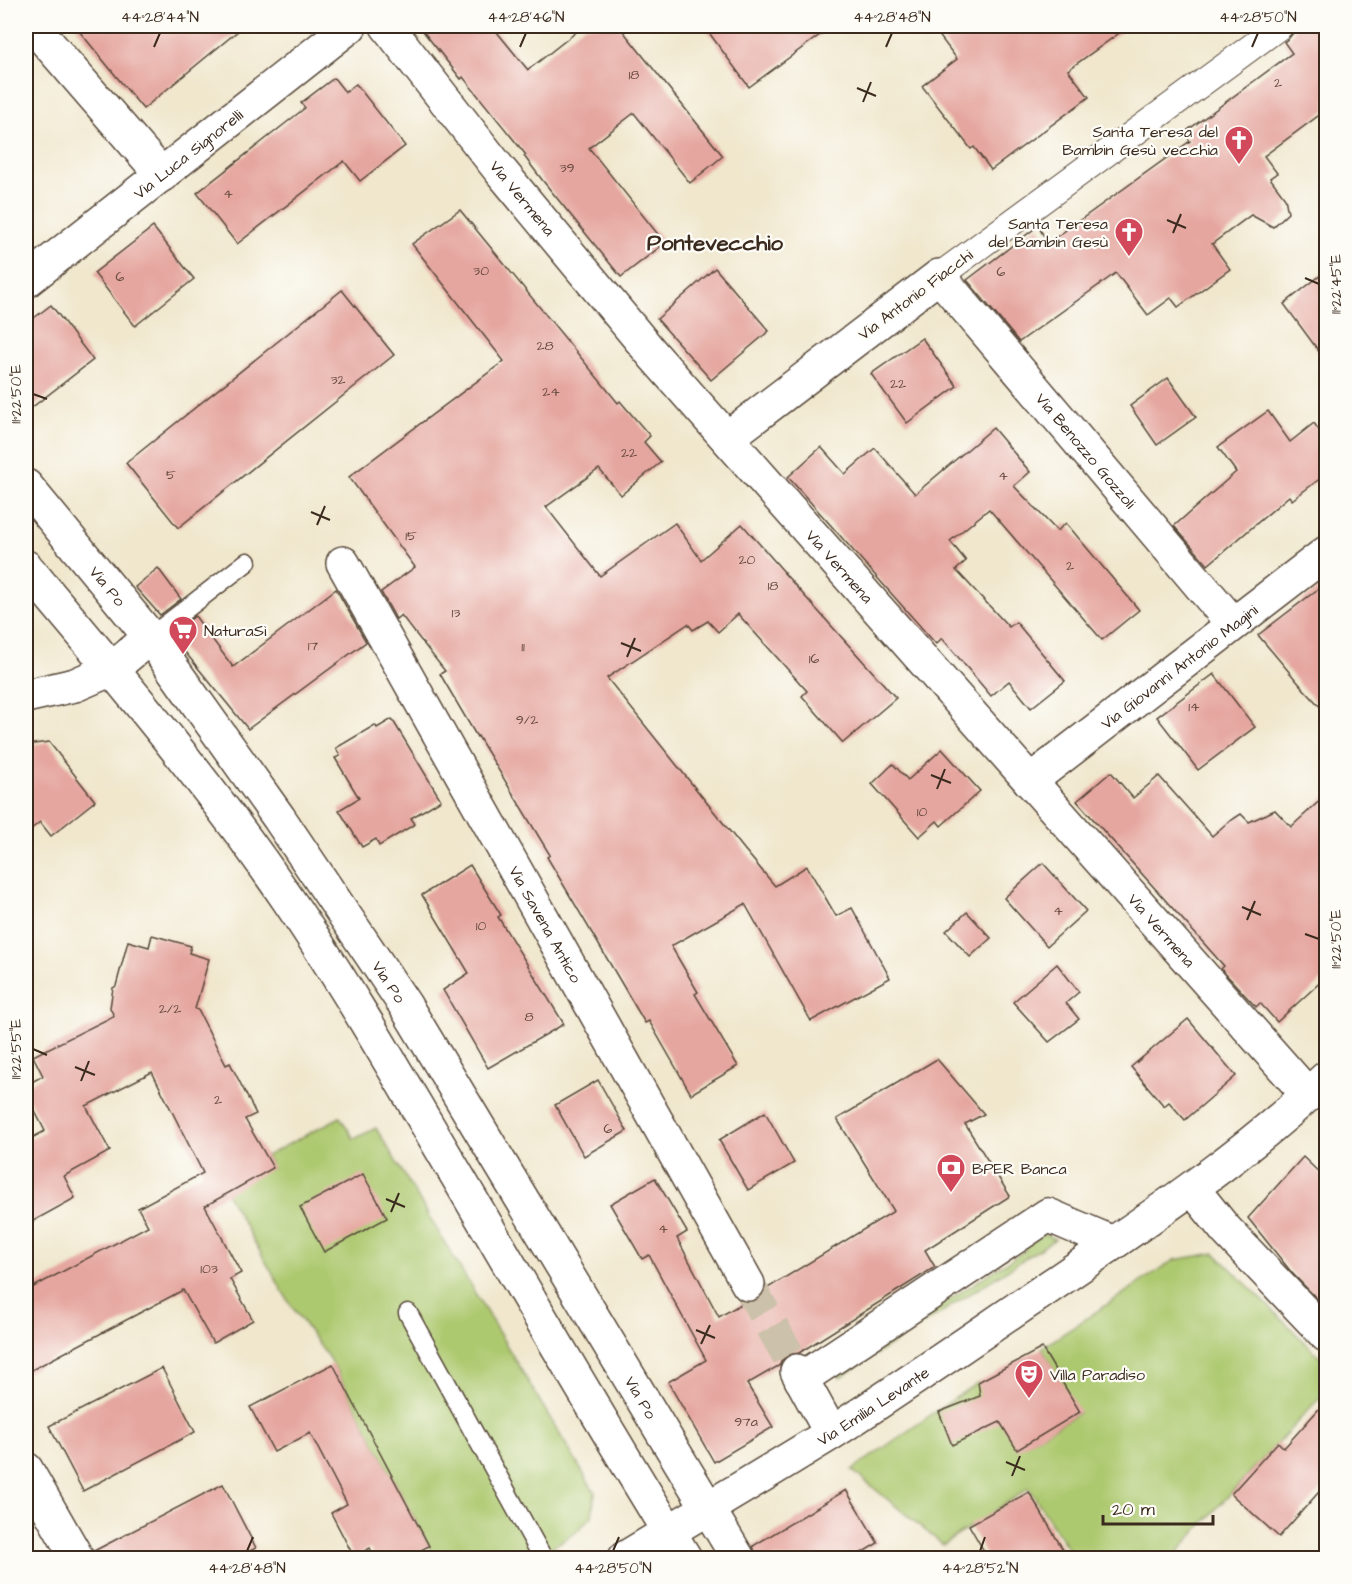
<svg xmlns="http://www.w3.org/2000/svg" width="1352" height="1584" font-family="'Architects Daughter',sans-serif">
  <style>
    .green { fill: #adc970; stroke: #747a47; stroke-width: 1.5 }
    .building { fill: #e5a69f }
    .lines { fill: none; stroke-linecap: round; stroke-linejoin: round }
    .minor-tunnel { stroke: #ccc1aa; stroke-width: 33; stroke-dasharray: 33 16; stroke-linecap: butt }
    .service-casing { stroke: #564638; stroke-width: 21 }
    .pedestrian-casing { stroke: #564638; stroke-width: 28 }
    .minor-casing { stroke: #564638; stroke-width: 36 }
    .tertiary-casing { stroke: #564638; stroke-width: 36 }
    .secondary-casing { stroke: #564638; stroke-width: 36 }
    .primary-casing { stroke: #564638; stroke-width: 36 }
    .service { stroke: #fff; stroke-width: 18 }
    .pedestrian { stroke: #fff; stroke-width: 26 }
    .minor { stroke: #fff; stroke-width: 33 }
    .tertiary { stroke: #fff; stroke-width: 33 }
    .secondary { stroke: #fff; stroke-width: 33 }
    .primary { stroke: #fff; stroke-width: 33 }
    .ticks { fill: none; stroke: #3b2a1e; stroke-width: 2 }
    .labels { text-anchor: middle; stroke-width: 4.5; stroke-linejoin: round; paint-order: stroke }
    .number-label { font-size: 14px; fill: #66493e }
    .poi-label { font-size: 16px; fill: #3b2a1e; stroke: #fdfcf7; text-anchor: start }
    .street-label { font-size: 16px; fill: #3b2a1e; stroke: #fdfcf7 }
    .district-label { font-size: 22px; font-weight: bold; fill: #3b2a1e; stroke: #fdfcf7 }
    .neatline { fill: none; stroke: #3b2a1e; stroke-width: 2 }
    .ticks-label { font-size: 15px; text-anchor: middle; fill: #3b2a1e }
  </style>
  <rect width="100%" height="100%" fill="#fdfcf7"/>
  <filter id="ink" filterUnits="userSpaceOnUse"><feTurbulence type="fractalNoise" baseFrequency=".0167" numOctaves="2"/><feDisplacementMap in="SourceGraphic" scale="12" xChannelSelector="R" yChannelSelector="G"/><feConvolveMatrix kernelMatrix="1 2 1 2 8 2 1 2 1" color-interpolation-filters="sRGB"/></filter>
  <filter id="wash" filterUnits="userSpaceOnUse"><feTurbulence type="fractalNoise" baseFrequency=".008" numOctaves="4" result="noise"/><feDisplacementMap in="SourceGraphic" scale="24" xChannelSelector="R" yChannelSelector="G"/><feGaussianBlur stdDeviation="1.35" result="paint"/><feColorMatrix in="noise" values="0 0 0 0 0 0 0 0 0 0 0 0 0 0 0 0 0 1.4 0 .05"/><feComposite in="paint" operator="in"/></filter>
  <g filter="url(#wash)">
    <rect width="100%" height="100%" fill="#f0e7cd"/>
    <g class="green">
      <path d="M340 1117 354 1139 376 1128 595 1493 592 1516 575 1533 534 1558H433L429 1546 333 1364 290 1304 220 1182 273 1168 266 1156Z"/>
      <path d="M1044 1234 1055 1239 840 1378 837 1372 1026 1250 1025 1247Z"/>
      <path d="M1215 1253 1326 1363V1391L1203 1523 1173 1558H1074L1029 1488 943 1545 852 1470 978 1382 1017 1449 1079 1413 1042 1348 1174 1260Z"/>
    </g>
    <g id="blocks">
      <g class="building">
        <path d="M75 26H244L143 109Z"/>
        <path d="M419 26H492L528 70 584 26H619L723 156 690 183 634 113 589 148 665 243 621 277 543 181 524 156 526 155 463 77 461 79Z"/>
        <path d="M704 26H832L749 87Z"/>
        <path d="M932 26H1129L1068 70 1089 97 991 170 974 147 971 149 922 86 957 59Z"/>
        <path d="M1298 26H1326V110L1264 156 1277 173 1270 178 1285 198 1288 213 1273 227 1251 215 1212 244 1230 269 1178 307 1171 298 1148 315 1116 273 1019 342 967 280 1038 226 1048 243 1190 141 1184 133 1292 53 1284 42 1289 38 1293 33 1294 28Z"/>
        <path d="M334 78 345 92 356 84 405 146 360 181 344 161 237 244 197 193 305 108 301 103Z"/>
        <path d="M460 210 618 403 620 401 650 436 644 442 661 462 621 495 599 469 546 507 600 576 675 523 701 560 742 524 785 573H784L896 698 843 743 802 696 807 691 738 614 718 632 708 621 693 630 688 624 607 678 744 849 775 886 807 866 836 916 852 908 890 978 811 1021 745 904 671 946 698 992 695 994 738 1066 691 1094 649 1021 645 1023 547 857 550 855 478 736 477 737 440 674 445 671 401 615 396 619 381 592 415 567 349 477 504 361 412 244Z"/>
        <path d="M153 227 194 279 135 326 94 273Z"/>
        <path d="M715 268 769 331 711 380 657 319Z"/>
        <path d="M1326 271V361L1284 304Z"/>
        <path d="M342 290 394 355 178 528 126 463Z"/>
        <path d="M51 305 93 360 26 412V324Z"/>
        <path d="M922 338 957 386 907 423 871 374Z"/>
        <path d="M1168 378 1196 417 1157 445 1130 406Z"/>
        <path d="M1268 411 1290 442 1314 423 1326 440V474L1292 500 1289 496 1208 565 1174 526 1236 472 1218 447Z"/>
        <path d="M993 428 1030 472 1014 486 1057 531 1066 523 1139 610 1102 640 989 509 950 541 966 561 956 570 1009 627 1016 622 1065 681 1031 708 1009 681 991 696 942 638 936 644 788 477 821 447 845 474 875 448 915 494Z"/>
        <path d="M158 568 181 599 160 615 135 587Z"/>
        <path d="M1326 583V713L1301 686 1258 635Z"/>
        <path d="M336 589 366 642 248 729 180 646 183 643 174 632 195 616 233 667Z"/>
        <path d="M1214 674 1255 727 1198 770 1157 717Z"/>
        <path d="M392 719 441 800 411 818 415 824 379 846 376 839 362 847 339 810 359 798 335 758 340 756 336 748 375 725 377 728Z"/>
        <path d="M49 742 95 801 51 836 40 822 26 833V745Z"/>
        <path d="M942 749 980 791 941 826 937 821 919 837 872 784 893 764 908 780Z"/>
        <path d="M1111 772 1133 798 1159 776 1212 836 1227 823 1241 814 1249 822 1275 810 1291 827 1326 795V977L1277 1022 1260 1003 1256 1007 1221 969 1224 966 1077 801Z"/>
        <path d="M1043 863 1086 911 1047 946 1004 898Z"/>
        <path d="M470 865 501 915 498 917 564 1024 488 1068 443 990 469 973 422 895Z"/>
        <path d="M967 912 991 938 970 957 946 931Z"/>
        <path d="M152 935 191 946 189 953 209 959 195 1009 198 1010 226 1065 230 1063 256 1114 245 1119 273 1168 205 1206 241 1273 230 1279 253 1320 213 1343 183 1290 26 1373V1291L148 1226 138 1208 203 1173 152 1072 86 1106 110 1151 64 1176 75 1198 26 1225V1141L45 1131 26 1094V1085L43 1076 33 1056 114 1016 110 1008 113 988 116 986 128 941 149 947Z"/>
        <path d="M1057 964 1079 992 1066 1003 1079 1019 1049 1042 1013 1002Z"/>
        <path d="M1188 1019 1236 1076 1185 1120 1169 1102 1164 1106 1131 1067Z"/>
        <path d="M937 1059 984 1114 965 1124 1010 1196 925 1250 935 1267 799 1353 788 1355 781 1361 780 1365 747 1384 773 1427 714 1462 668 1382 706 1360 649 1255 642 1259 610 1204 655 1178 687 1232 677 1238 719 1317 744 1302 748 1303 758 1300 764 1294 766 1289 894 1211 837 1119Z"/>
        <path d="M598 1080 627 1131 584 1156 555 1105Z"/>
        <path d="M765 1112 794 1163 748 1190 719 1140Z"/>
        <path d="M1303 1157 1326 1179V1308L1292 1273 1248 1218Z"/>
        <path d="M363 1174 387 1218 324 1252 300 1207Z"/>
        <path d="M1042 1348 1080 1412 1017 1450 1000 1422 952 1445 939 1412 980 1396 978 1382Z"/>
        <path d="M333 1364 429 1546 405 1558H375L370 1548 354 1557 331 1513 347 1504 310 1433 274 1452 250 1407Z"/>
        <path d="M162 1368 195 1432 83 1491 49 1426Z"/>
        <path d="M1326 1401V1484L1279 1537 1231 1494 1278 1442 1284 1448Z"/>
        <path d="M223 1484 256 1548 236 1558H96L94 1551Z"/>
        <path d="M846 1490 878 1543 853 1558H757L753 1546Z"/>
        <path d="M1029 1492 1068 1558H988L969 1525Z"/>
      </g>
    </g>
  </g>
  <g filter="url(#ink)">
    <use href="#blocks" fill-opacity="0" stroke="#564638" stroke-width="1.5"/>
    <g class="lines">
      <path class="minor-tunnel" d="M748 1284 797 1371"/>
      <g class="service-casing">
        <g id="service">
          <path d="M150 637 247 562"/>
          <path d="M408 1313 543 1558"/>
        </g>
      </g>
      <g class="pedestrian-casing">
        <path id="pedestrian" d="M939 276 1280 26"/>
      </g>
      <g class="minor-casing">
        <g id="minor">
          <path d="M33 26 162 175"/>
          <path id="s1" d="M387 26 499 169 654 356 1308 1095"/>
          <path id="s2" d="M727 438 939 276 1233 624"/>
          <path id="s3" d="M343 563 748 1284"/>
          <path id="s4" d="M1030 781 1326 553"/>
          <path d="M1192 1188 1225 1229 1326 1335"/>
          <path d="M797 1371 831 1433"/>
          <path d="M801 1379 1048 1215 1113 1243"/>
          <path d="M26 1469 77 1558"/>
        </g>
      </g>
      <g class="tertiary-casing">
        <g id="tertiary">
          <path id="s5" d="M26 281 350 26"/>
          <path d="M26 696 75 685 112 669 150 637"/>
        </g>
      </g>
      <g class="secondary-casing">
        <g id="secondary">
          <path id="s6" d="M26 486 150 637 279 818 405 1005 738 1558"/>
          <path d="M26 567C117 675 209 783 289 901 346 985 397 1074 449 1162 527 1294 604 1428 685 1558"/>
        </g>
      </g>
      <g class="primary-casing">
        <g id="primary">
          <path id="s7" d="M625 1558C693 1517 762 1476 830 1434 905 1386 978 1335 1052 1285 1147 1220 1243 1157 1326 1078"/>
        </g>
      </g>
      <use href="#service" class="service"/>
      <use href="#pedestrian" class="pedestrian"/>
      <use href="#minor" class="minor"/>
      <use href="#tertiary" class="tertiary"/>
      <use href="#secondary" class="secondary"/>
      <use href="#primary" class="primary"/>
    </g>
  </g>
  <path class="ticks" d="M154 47 160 33M520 47 526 33M886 47 892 33M1252 47 1258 33M857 88 876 96M863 102 871 82M1167 220 1186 228M1173 233 1181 214M1305 278 1319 284M33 394 47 399M311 512 330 520M317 525 325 506M621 643 641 651M627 657 635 638M931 775 951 783M937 789 945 769M1242 907 1261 915M1247 920 1255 901M1305 934 1319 939M33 1049 47 1055M75 1067 95 1075M81 1081 89 1061M386 1199 405 1207M391 1212 399 1193M696 1330 715 1338M701 1344 710 1325M1006 1462 1025 1470M1012 1476 1020 1456M247 1551 253 1537M613 1551 619 1537M980 1551 985 1537"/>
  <defs>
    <g id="church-pin" transform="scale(1.5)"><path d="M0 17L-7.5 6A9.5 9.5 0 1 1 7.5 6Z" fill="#d1495b" stroke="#fdfcf7"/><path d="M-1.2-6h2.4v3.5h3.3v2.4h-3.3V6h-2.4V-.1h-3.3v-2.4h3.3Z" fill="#fff"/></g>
    <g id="supermarket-pin" transform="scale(1.5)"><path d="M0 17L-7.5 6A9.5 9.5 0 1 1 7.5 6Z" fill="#d1495b" stroke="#fdfcf7"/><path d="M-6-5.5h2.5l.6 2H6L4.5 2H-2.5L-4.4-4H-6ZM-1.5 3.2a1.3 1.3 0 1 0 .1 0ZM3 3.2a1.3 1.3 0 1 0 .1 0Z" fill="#fff"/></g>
    <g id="bank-pin" transform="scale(1.5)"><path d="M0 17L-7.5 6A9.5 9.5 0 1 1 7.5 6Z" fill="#d1495b" stroke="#fdfcf7"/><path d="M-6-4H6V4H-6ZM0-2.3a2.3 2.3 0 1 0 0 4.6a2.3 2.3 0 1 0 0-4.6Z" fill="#fff"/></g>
    <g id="theatre-pin" transform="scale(1.5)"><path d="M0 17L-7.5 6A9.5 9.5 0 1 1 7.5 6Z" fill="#d1495b" stroke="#fdfcf7"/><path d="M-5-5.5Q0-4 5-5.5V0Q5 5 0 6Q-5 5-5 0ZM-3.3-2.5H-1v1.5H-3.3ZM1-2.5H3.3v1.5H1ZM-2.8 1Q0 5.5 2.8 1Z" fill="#fff"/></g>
  </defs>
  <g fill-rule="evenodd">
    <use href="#church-pin" x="1239" y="140"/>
    <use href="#church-pin" x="1129" y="232"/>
    <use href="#supermarket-pin" x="183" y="630"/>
    <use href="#bank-pin" x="951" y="1168"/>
    <use href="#theatre-pin" x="1029" y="1374"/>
  </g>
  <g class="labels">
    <g class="number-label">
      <text x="634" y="79">18</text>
      <text x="1278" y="87">2</text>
      <text x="567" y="172">39</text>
      <text x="228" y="198">4</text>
      <text x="481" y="275">30</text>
      <text x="1001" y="276">6</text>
      <text x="120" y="281">6</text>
      <text x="545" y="350">28</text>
      <text x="338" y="384">32</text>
      <text x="898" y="388">22</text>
      <text x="551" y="396">24</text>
      <text x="629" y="457">22</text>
      <text x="171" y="479">5</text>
      <text x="1003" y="480">4</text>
      <text x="411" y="540">15</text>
      <text x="747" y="564">20</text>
      <text x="1070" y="570">2</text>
      <text x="773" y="590">18</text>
      <text x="456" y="617">13</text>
      <text x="313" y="650">17</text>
      <text x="523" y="651">11</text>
      <text x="814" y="663">16</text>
      <text x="1194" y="711">14</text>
      <text x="527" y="724">9/2</text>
      <text x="922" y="816">10</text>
      <text x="1058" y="915">4</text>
      <text x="481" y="930">10</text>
      <text x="170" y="1013">2/2</text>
      <text x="529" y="1021">8</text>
      <text x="218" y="1104">2</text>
      <text x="608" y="1133">6</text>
      <text x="663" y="1233">4</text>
      <text x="209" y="1273">103</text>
      <text x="746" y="1426">97a</text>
    </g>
    <g class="poi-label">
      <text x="1218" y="137" text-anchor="end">Santa Teresa del<tspan x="1218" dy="18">Bambin Gesù vecchia</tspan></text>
      <text x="1108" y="229" text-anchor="end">Santa Teresa<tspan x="1108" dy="18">del Bambin Gesù</tspan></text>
      <text x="204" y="636">NaturaSì</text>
      <text x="972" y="1174">BPER Banca</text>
      <text x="1050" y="1380">Villa Paradiso</text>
    </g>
    <g class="street-label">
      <text dy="6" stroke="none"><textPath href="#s5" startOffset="206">Via Luca Signorelli</textPath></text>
      <text dy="6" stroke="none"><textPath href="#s1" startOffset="219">Via Vermena</textPath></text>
      <text transform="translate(915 294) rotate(-37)" y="6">Via Antonio Fiacchi</text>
      <text dy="6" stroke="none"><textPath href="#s2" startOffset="495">Via Benozzo Gozzoli</textPath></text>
      <text dy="6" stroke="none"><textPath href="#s1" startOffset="705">Via Vermena</textPath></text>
      <text dy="6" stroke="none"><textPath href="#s6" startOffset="129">Via Po</textPath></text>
      <text dy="6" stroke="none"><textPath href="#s4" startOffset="188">Via Giovanni Antonio Magini</textPath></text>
      <text dy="6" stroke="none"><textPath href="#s3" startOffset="414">Via Savena Antico</textPath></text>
      <text dy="6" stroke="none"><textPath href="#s1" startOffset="1191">Via Vermena</textPath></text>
      <text dy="6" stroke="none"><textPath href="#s6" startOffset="615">Via Po</textPath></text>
      <text dy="6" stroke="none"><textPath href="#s6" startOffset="1101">Via Po</textPath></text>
      <text dy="6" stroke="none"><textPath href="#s7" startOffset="291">Via Emilia Levante</textPath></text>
    </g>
    <g class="district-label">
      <text x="715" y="250">Pontevecchio</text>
    </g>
  </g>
  <rect width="1352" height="1584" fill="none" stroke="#fdfcf7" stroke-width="66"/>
  <path d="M1103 1515v9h110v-9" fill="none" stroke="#3b2a1e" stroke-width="3"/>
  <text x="1112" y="1515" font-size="18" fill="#3b2a1e" stroke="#fdfcf7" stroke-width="4.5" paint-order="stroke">20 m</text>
  <rect x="33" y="33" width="1286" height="1518" class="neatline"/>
  <g class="ticks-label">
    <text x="160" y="22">44°28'44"N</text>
    <text x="526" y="22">44°28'46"N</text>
    <text x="892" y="22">44°28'48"N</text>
    <text x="1258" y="22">44°28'50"N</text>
    <text transform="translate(1336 284) rotate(-90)" y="5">11°22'45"E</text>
    <text transform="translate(16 394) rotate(-90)" y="5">11°22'50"E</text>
    <text transform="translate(1336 939) rotate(-90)" y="5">11°22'50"E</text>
    <text transform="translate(16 1049) rotate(-90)" y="5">11°22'55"E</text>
    <text x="247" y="1573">44°28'48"N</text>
    <text x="613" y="1573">44°28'50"N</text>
    <text x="980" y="1573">44°28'52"N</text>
  </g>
</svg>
